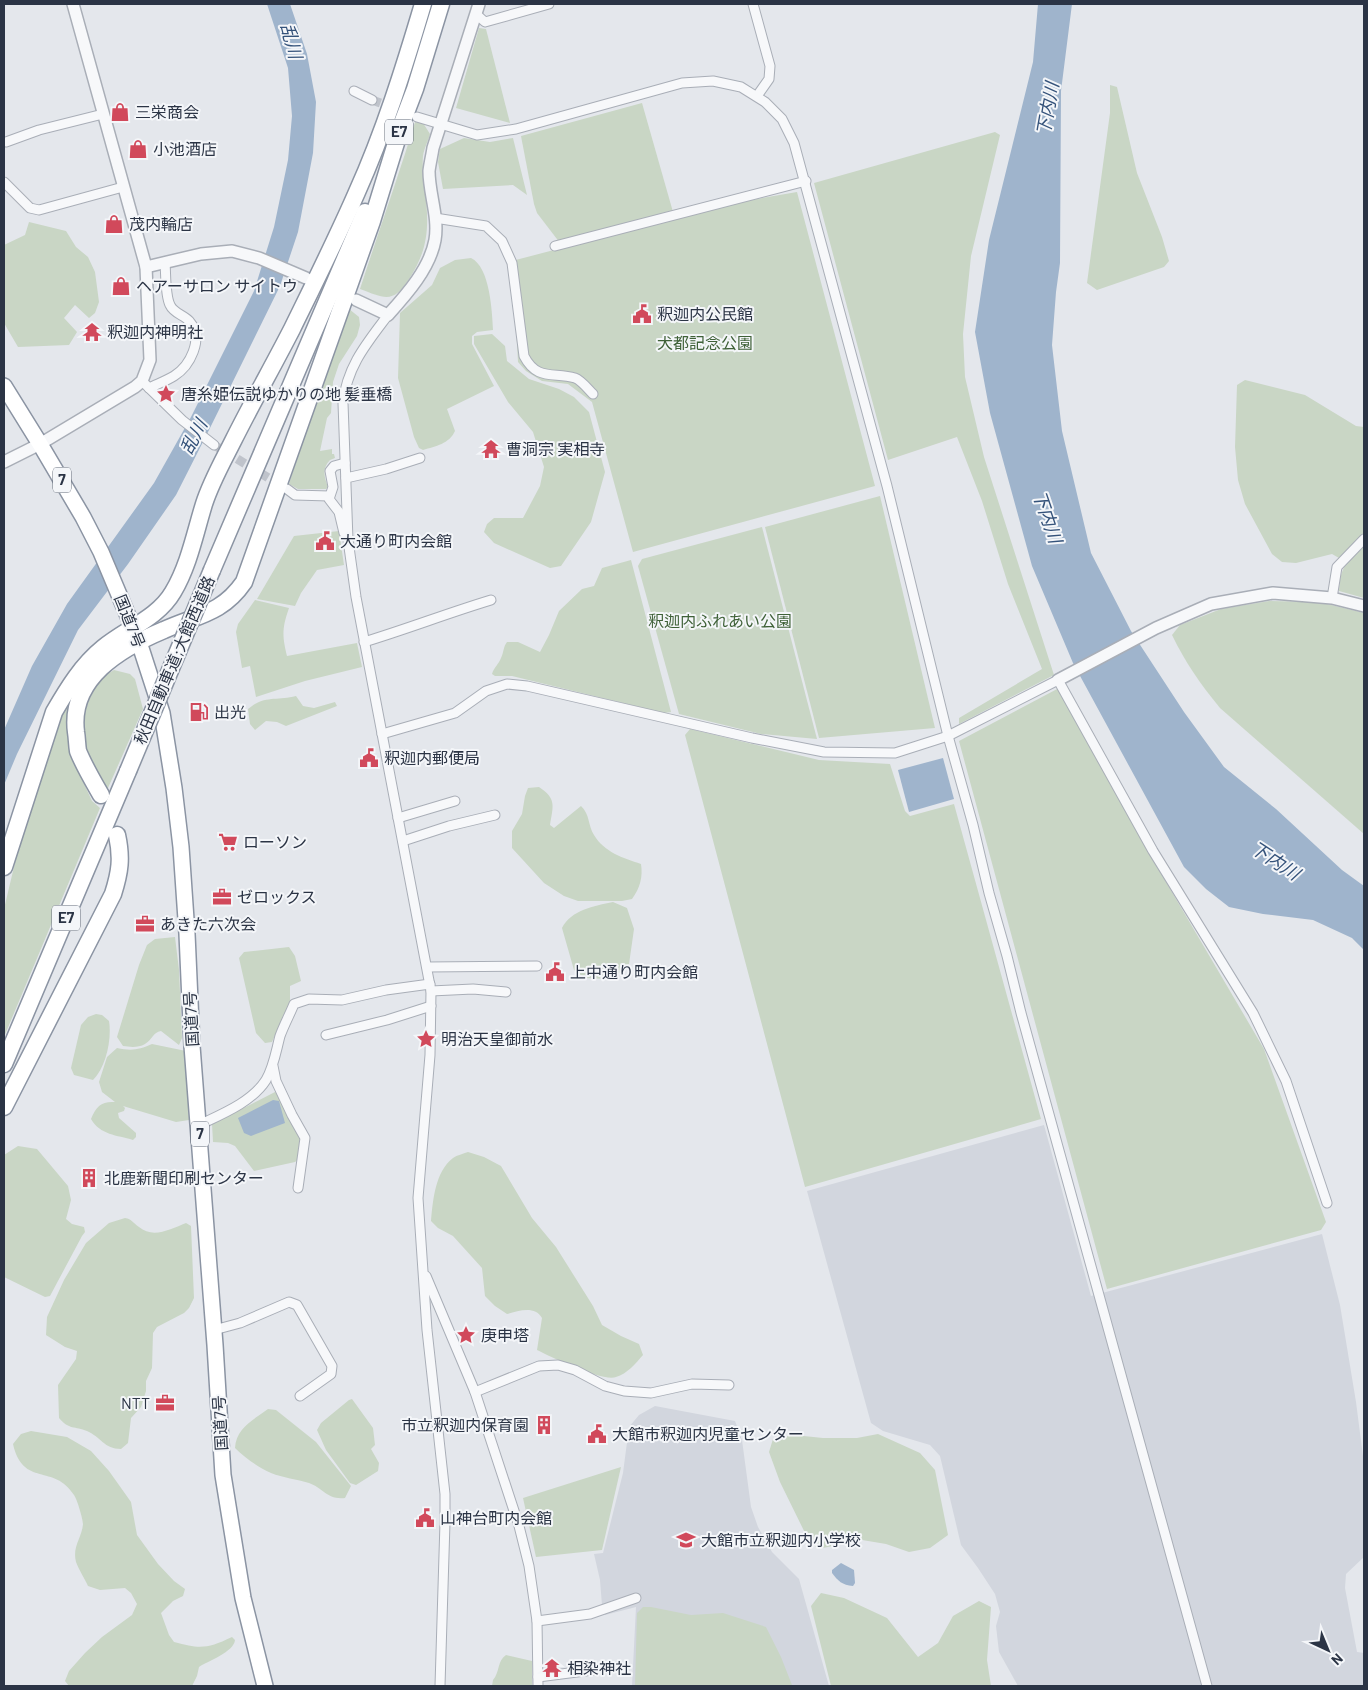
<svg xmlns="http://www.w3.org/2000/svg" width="1368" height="1690" font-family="Barlow,'Noto Sans JP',sans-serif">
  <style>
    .built { fill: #d2d6de }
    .green { fill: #c9d6c5 }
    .water { fill: #9fb4cc }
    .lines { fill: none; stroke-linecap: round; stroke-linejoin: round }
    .minor-tunnel { stroke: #bfc3cb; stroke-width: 9; stroke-dasharray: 9 4.5; stroke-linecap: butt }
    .minor-casing { stroke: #a9aeb7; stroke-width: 11 }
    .tertiary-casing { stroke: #a9aeb7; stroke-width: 14 }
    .trunk-casing { stroke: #8b94a3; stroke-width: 18 }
    .motorway-casing { stroke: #8b94a3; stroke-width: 19 }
    .minor { stroke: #f7f8fa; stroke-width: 9 }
    .tertiary { stroke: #f7f8fa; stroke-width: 11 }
    .trunk { stroke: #fff; stroke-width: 15 }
    .motorway { stroke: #fff; stroke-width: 16 }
    .motorway-bridge-casing { stroke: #8b94a3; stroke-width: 19; stroke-linecap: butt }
    .motorway-bridge { stroke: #fff; stroke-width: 16 }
    .labels { text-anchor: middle; stroke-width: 4; stroke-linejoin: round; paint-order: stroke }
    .shield { fill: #f4f6f9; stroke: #676e7b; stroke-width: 1 }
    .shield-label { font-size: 15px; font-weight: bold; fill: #2b3445 }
    .poi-label { font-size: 16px; fill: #2b3445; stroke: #f4f6f9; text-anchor: start }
    .park-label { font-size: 16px; fill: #3f6138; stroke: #f4f6f9 }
    .street-label { font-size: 16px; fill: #2b3445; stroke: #f4f6f9 }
    .water-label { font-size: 18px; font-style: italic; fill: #34527a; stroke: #f4f6f9 }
  </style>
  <rect width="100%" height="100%" fill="#e4e7ec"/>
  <g class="built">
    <path d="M1044 1125 1091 1296 1322 1234 1340 1305 1356 1402 1364 1464V1557L1346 1574 1345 1588 1357 1652 1364 1653V1686H1018L999 1652 996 1626 1000 1612 995 1594 978 1568 961 1545 940 1456 930 1445 883 1431 871 1423 807 1191Z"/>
    <path d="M655 1406 735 1421 742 1440 751 1507 758 1527 772 1552 799 1579 829 1686H632L636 1607 605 1615 602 1605 600 1580 594 1554 603 1553 623 1473 629 1427 639 1415Z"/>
  </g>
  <g class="green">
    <path d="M479 28 486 29 510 123 456 108Z"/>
    <path d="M1110 85 1117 87 1137 173 1162 237 1169 261 1164 267 1097 290 1087 283 1110 113Z"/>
    <path d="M642 103 673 212 560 243 537 213 534 204 521 136Z"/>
    <path d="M415 122 423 123 430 134C428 141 424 149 423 156 422 167 424 180 425 191 429 224 429 247 411 276 394 304 386 299 360 289 378 233 398 178 415 122Z"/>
    <path d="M995 132 1000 135 971 256 963 334 965 377 984 457 1054 675 959 724V718L1042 669 1008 584 982 501 957 437 888 460 814 183Z"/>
    <path d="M464 138 490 142 513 138 527 195 513 185 443 189 438 162 440 149Z"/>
    <path d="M797 192 875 486 633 552 592 402 568 384 542 381 526 371 518 362 515 307 508 262 734 203Z"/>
    <path d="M29 222 66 231 76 247 88 257 95 272 99 302 95 313 89 318 75 305 64 318 77 332 69 345 18 347 4 323V245L25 235Z"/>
    <path d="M471 258C490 267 492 311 493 330L477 332 472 336V344L494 386 447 409 455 431C449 444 436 446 423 450L419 448 414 437 398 378 400 313 432 285 440 268 455 260Z"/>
    <path d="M349 309 359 317 360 325 357 336 339 364 333 382 331 413 327 418 320 451 332 449V454H334L335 458 330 460C322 468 324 477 328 487L326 489H298L289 484 312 412Z"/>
    <path d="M492 334 505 346 507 361 529 379 559 389 574 397 589 412 605 472 591 522 561 566 550 568 494 543 484 532 487 524 494 518H523L540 486 544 467 533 432 508 402 474 344V336Z"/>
    <path d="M1245 380 1305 395 1356 426 1364 427V533L1339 558 1332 554 1296 563 1282 562 1272 554 1245 504 1238 480 1235 447 1237 385Z"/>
    <path d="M880 496 935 728 819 738 765 527Z"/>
    <path d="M762 527 817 739 761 734 679 714 638 566 642 559Z"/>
    <path d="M339 531 344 565 317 570 301 593 295 606 257 599 294 536Z"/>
    <path d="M1364 546V598L1339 591C1341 564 1346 564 1364 546Z"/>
    <path d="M631 560 671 712 664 713 512 676H495L492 674C494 667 499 664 501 658 504 652 503 647 507 642H518L540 652 549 635 559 611 582 589 594 586 602 568Z"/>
    <path d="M255 600 289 608C282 628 282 636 287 656L357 643 362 667 305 681 256 697 250 666 242 668 236 632 238 624Z"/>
    <path d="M1269 601 1319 602 1364 613V834L1220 708C1201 685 1185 662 1172 635L1180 625 1221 609Z"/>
    <path d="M114 670 130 674 135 679 143 709 108 788 106 789C100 778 92 767 87 755 77 727 87 685 114 670Z"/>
    <path d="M1059 688 1159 870 1264 1049 1326 1222 1321 1230 1107 1289 959 741Z"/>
    <path d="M296 696 303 706 314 708 335 702 337 706 286 726 277 722 266 721 255 730 250 724 248 709C264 695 277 701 296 696Z"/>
    <path d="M66 706 70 708 68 743 75 764 92 801 100 808 4 1037V909L27 812 55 728Z"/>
    <path d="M690 729 819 760 890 764 905 811 910 816 954 804 1041 1119 805 1187 685 735Z"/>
    <path d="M539 787C557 799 553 806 550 825L554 828 581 806C590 814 588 826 594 835 604 852 623 858 641 864 643 877 640 888 632 899L622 901H578L564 896 544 883 512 848V831L522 814 525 796 528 788Z"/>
    <path d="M613 902 627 908 634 929 629 964 621 972 606 979 585 978 574 970 562 928C571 910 594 906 613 902Z"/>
    <path d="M175 937 179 970 182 1038 179 1045 161 1031C153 1032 152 1040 145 1044 138 1048 130 1047 123 1046L117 1037 139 965 147 945 155 939Z"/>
    <path d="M289 947 295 956 301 981 290 986V1002L272 1042 265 1043 256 1033 239 958 244 952Z"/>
    <path d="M96 1014 102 1015 109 1021C112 1039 106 1067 93 1080L74 1075 71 1068 81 1025 88 1017Z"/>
    <path d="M152 1044 186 1051 189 1120 176 1122 123 1106 125 1108 124 1111 118 1113 119 1118 136 1133V1137L133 1140C117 1135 100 1135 91 1119 96 1106 102 1101 115 1102L102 1092 99 1082 107 1057 117 1048C131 1051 139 1050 152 1044Z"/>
    <path d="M275 1092 280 1095 302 1140 300 1158 295 1162 254 1171 235 1146 228 1143 213 1142 212 1124Z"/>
    <path d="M18 1146 37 1149 68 1186 71 1200 66 1219 72 1224 84 1227 85 1232 82 1236 50 1296 45 1297 4 1277V1155Z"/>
    <path d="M468 1152 484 1157 501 1166 532 1218 556 1247 593 1306 602 1325 621 1336 639 1344 643 1355C636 1363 627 1374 616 1377 603 1382 551 1357 537 1350L542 1318C535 1305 518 1311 507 1314L495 1306 485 1296 482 1268 453 1236 438 1228 431 1221C433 1200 435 1172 453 1158 457 1155 463 1154 468 1152Z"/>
    <path d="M125 1218C132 1219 133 1223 139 1227 153 1239 171 1229 186 1223L191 1226 194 1298 189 1308 184 1313 157 1327 153 1333 152 1368 146 1381V1391L141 1407 131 1418 128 1443 121 1449C104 1449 101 1437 87 1431 75 1426 69 1430 59 1418L58 1385 76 1359 77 1351 65 1347 46 1335 47 1317 64 1280 86 1243 109 1223Z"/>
    <path d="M352 1399 373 1428 375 1445 371 1449 379 1463 378 1471 356 1485 350 1483 326 1450 317 1430 321 1423 349 1400Z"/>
    <path d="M268 1409 276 1410 316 1442 351 1486 345 1498C327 1500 323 1488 309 1483 297 1479 283 1478 271 1473 258 1467 245 1458 235 1448 236 1428 253 1420 268 1409Z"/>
    <path d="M31 1431 67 1437 91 1451 109 1471 131 1502 137 1535 158 1564 174 1581 185 1589 183 1596 173 1601 161 1613 169 1635 174 1642C200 1649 207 1649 232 1637L235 1640C234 1652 208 1661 199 1667L197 1676 192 1686H69L65 1681 69 1671 85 1653 102 1637 132 1615 137 1604 131 1593 125 1588 100 1590 88 1586C85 1579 79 1570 76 1562 72 1546 82 1538 83 1524 83 1519 77 1499 74 1495 54 1463 23 1488 13 1444L21 1434Z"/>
    <path d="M878 1434 920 1453 935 1470 948 1535 930 1548 909 1552 886 1544 862 1540 818 1549 808 1539 780 1482 769 1452 773 1439 794 1435 823 1438H857Z"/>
    <path d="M621 1467 602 1550 536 1557 523 1498Z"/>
    <path d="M821 1593 844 1598 887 1618 918 1657 938 1643 953 1616 979 1601 991 1607 987 1660 991 1686H831L811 1606Z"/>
    <path d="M643 1607H651L691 1615 723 1613 766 1627 781 1657 792 1685 635 1686 637 1613Z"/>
    <path d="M506 1655 532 1661V1686H492L493 1680C500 1672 497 1661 506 1655Z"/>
  </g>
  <g class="water">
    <path d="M267 4H290L307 54 316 102 313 153 298 232 280 286 209 430 176 495 128 564 78 630 17 754 4 785V730L32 666 67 604 154 483 191 417 254 291 274 227 288 160 292 116 288 68Z"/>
    <path d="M1038 4H1072L1061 91 1060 263 1056 292 1052 345 1062 431 1091 553 1131 631 1184 712 1224 767 1276 809 1342 870 1364 886V950L1352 938 1313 920 1263 914 1229 907 1206 889 1184 867 1073 663 1032 566 990 413 975 332 989 240 1033 62Z"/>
    <path d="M943 758 954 799 909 812 898 770Z"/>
    <path d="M273 1100 279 1101 285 1123 251 1136 244 1133 238 1118Z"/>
    <path d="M841 1563 854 1570 855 1583 853 1586C842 1585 838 1581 832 1573V1570Z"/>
  </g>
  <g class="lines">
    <g class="minor-tunnel">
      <path d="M372 100 394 108"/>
      <path d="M214 445 282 486"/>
    </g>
    <g class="minor-casing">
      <g id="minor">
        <path d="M753 4 770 66 769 79 757 96"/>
        <path d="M476 14 485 22 549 4"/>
        <path d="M354 91 372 100"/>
        <path d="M417 117 477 135 516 129 682 83 713 81 741 87 765 102 782 119 794 143 887 486 948 736 973 825 989 893 1007 956 1021 1013 1207 1686"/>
        <path d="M6 142 39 130 103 114"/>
        <path d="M4 182 30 208 39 210 123 187"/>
        <path d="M435 218 486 226 502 241 512 263 524 356C537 381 553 372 575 378 581 380 588 389 593 394"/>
        <path d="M555 246 806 181"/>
        <path d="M388 315C367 343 347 366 343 403L348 540 356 597 431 991 430 1055 418 1198 427 1330 445 1494V1522L440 1686"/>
        <path d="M145 384 182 420 214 445"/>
        <path d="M149 388C157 384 166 381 174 376 190 366 204 339 190 322 185 315 174 314 170 305 165 295 166 274 165 263"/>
        <path d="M346 478 386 469 420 458"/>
        <path d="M287 489 295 495 329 496"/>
        <path d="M344 533 339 512 329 499 333 487 330 471 334 466 345 463"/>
        <path d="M1332 598 1337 567 1364 539"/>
        <path d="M364 642C407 629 448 613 491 600"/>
        <path d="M382 734 455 713 486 691 507 684 527 686 752 738 824 752 895 753 948 736 1058 680 1153 851 1253 1013 1286 1081 1327 1203"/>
        <path d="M398 818 455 801"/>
        <path d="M403 841 449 826 495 815"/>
        <path d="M427 967 537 966"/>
        <path d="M431 991 473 989 506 992"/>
        <path d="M326 1035 387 1020 431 1006"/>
        <path d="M273 1066 276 1081 292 1115 305 1138 298 1188"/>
        <path d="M199 1125C222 1114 252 1102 266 1080 274 1066 276 1051 280 1036 284 1025 290 1014 294 1004L309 999 342 1000 386 990 430 984"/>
        <path d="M426 1276 475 1392 519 1526 529 1566 537 1621 538 1686"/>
        <path d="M214 1330 240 1323 289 1302 297 1305 332 1366 331 1374 300 1396"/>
        <path d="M475 1392 539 1366 558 1365 575 1370 605 1386 624 1391 651 1393 692 1384 729 1385"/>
        <path d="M537 1621 590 1614 636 1598"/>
        <path d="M538 1677 616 1667"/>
      </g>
    </g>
    <g class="tertiary-casing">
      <g id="tertiary">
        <path d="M146 267 201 254 232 251 259 258 306 278"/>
        <path d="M356 300 388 315C407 294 430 268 435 240 439 217 429 194 429 171 430 163 432 155 433 148L479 4"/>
        <path d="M4 462 40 444 135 387 142 381 150 360 146 267 73 4"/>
        <path d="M1058 680 1156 628 1211 604 1273 593 1332 598 1364 606"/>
      </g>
    </g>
    <g class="trunk-casing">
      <path id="trunk" d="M4 386 40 444 83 517 101 552 139 642 162 713 174 788 181 847 187 934 192 1046 215 1345 223 1475 243 1598 265 1686"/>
    </g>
    <g class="motorway-casing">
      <g id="motorway">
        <path d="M396 139 415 89 441 4"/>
        <path d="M212 570 365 212"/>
        <path d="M101 795C93 781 84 766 78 751 77 745 77 738 76 732 69 678 121 648 164 630 197 615 222 614 244 582L372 221 400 130"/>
        <path d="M4 867 54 712C68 688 82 665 103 648 126 629 158 618 173 592 189 565 195 533 204 504 211 482 223 461 233 441 252 403 273 366 292 329 314 284 337 238 357 192 384 132 404 68 423 4"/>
        <path d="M4 1064 128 771"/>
        <path d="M4 1107 113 894C120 872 122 858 117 835"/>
      </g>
    </g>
    <use href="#minor" class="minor"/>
    <use href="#tertiary" class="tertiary"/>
    <use href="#trunk" class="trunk"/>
    <use href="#motorway" class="motorway"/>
    <g class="motorway-bridge-casing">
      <path id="motorway-bridge" d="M128 771 212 570"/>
    </g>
    <use href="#motorway-bridge" class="motorway-bridge"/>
  </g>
  <defs>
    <g id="shop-bare" transform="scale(1.5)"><path d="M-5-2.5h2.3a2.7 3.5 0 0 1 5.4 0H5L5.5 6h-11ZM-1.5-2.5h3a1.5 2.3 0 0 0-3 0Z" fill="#d1495b" stroke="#f4f6f9" stroke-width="2.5" paint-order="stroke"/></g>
    <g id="civic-bare" transform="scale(1.5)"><path d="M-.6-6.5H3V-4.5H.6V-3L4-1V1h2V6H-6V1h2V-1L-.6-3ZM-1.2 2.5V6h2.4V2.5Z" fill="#d1495b" stroke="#f4f6f9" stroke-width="2.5" paint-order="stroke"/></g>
    <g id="temple-bare" transform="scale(1.5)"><path d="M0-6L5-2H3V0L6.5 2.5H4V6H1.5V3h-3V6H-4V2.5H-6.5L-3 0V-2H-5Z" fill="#d1495b" stroke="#f4f6f9" stroke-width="2.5" paint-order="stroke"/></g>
    <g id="sight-bare" transform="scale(1.5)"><path d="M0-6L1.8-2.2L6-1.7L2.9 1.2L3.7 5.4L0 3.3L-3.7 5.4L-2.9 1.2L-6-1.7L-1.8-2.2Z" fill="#d1495b" stroke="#f4f6f9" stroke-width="2.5" paint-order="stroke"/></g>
    <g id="fuel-bare" transform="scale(1.5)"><path d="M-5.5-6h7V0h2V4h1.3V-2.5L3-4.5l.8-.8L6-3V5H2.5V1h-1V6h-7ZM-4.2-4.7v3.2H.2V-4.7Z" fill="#d1495b" stroke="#f4f6f9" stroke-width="2.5" paint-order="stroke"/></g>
    <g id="supermarket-bare" transform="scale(1.5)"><path d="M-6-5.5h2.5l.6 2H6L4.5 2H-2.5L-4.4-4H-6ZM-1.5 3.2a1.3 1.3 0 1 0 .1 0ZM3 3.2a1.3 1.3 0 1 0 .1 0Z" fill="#d1495b" stroke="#f4f6f9" stroke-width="2.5" paint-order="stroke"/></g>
    <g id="office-bare" transform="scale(1.5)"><path d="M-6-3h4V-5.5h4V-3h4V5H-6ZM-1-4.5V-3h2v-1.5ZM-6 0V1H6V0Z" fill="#d1495b" stroke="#f4f6f9" stroke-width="2.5" paint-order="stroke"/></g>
    <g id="building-bare" transform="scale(1.5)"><path d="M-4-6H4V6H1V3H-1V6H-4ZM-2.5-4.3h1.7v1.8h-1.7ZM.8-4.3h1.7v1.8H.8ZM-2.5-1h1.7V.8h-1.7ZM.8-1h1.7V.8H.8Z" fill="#d1495b" stroke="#f4f6f9" stroke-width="2.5" paint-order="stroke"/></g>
    <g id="school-bare" transform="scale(1.5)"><path d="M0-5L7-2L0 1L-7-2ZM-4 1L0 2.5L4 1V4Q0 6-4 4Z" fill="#d1495b" stroke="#f4f6f9" stroke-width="2.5" paint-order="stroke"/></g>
  </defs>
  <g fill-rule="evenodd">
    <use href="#shop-bare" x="120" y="112"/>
    <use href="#shop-bare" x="138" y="149"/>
    <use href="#shop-bare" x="114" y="224"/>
    <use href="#shop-bare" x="121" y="286"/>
    <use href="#civic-bare" x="642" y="314"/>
    <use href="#temple-bare" x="92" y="332"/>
    <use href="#sight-bare" x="166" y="394"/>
    <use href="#temple-bare" x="491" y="449"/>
    <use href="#civic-bare" x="325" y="541"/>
    <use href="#fuel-bare" x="199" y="712"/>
    <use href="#civic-bare" x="369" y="758"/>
    <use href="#supermarket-bare" x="228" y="842"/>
    <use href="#office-bare" x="222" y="897"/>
    <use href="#office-bare" x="145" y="924"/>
    <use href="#civic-bare" x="555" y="972"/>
    <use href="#sight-bare" x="426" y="1039"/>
    <use href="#building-bare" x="89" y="1178"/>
    <use href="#sight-bare" x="466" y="1335"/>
    <use href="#office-bare" x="165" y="1403"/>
    <use href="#building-bare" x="544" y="1425"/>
    <use href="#civic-bare" x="597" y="1434"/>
    <use href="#civic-bare" x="425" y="1518"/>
    <use href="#school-bare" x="686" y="1540"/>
    <use href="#temple-bare" x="552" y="1668"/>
  </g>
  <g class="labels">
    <g class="shield">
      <rect x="385" y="119.5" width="28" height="25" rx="4"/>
      <rect x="53" y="467.5" width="18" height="25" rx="4"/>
      <rect x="52" y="905.5" width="28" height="25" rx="4"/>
      <rect x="191" y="1121.5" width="18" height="25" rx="4"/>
    </g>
    <g class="shield-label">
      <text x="399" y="137">E7</text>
      <text x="62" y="485">7</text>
      <text x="66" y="923">E7</text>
      <text x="200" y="1139">7</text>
    </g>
    <g class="poi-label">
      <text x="135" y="118">三栄商会</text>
      <text x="153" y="155">小池酒店</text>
      <text x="129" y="230">茂内輪店</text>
      <text x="136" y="292">ヘアーサロン サイトウ</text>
      <text x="657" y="320">釈迦内公民館</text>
      <text x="107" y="338">釈迦内神明社</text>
      <text x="181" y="400">唐糸姫伝説ゆかりの地 髪垂橋</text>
      <text x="506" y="455">曹洞宗 実相寺</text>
      <text x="340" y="547">大通り町内会館</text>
      <text x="214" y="718">出光</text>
      <text x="384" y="764">釈迦内郵便局</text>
      <text x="243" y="848">ローソン</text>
      <text x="237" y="903">ゼロックス</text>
      <text x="160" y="930">あきた六次会</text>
      <text x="570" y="978">上中通り町内会館</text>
      <text x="441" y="1045">明治天皇御前水</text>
      <text x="104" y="1184">北鹿新聞印刷センター</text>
      <text x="481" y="1341">庚申塔</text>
      <text x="150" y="1409" text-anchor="end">NTT</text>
      <text x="529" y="1431" text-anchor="end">市立釈迦内保育園</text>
      <text x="612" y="1440">大館市釈迦内児童センター</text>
      <text x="440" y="1524">山神台町内会館</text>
      <text x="701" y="1546">大館市立釈迦内小学校</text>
      <text x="567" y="1674">相染神社</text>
    </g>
    <g class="park-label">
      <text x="705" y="349">犬都記念公園</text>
      <text x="720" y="627">釈迦内ふれあい公園</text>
    </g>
    <g class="street-label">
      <text transform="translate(130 621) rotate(68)" y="6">国道7号</text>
      <text transform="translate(174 660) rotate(-67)" y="6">秋田自動車道;大館西道路</text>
      <text transform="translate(191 1019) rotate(-93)" y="6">国道7号</text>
      <text transform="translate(220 1423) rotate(-93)" y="6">国道7号</text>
    </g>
    <g class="water-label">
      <text transform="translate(291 41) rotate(75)" y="6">乱川</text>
      <text transform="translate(1048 109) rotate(-80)" y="6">下内川</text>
      <text transform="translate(194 437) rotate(-62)" y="6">乱川</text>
      <text transform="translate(1047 517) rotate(71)" y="6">下内川</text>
      <text transform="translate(1275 861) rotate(33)" y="6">下内川</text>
    </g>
  </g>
  <rect width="1368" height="1690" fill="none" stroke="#2b3445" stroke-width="10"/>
  <g transform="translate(1328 1650) rotate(136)" stroke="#f4f6f9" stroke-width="4" paint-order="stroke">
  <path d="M0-4L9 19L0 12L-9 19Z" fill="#2b3445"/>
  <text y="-8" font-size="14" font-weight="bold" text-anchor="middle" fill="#2b3445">N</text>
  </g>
</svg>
